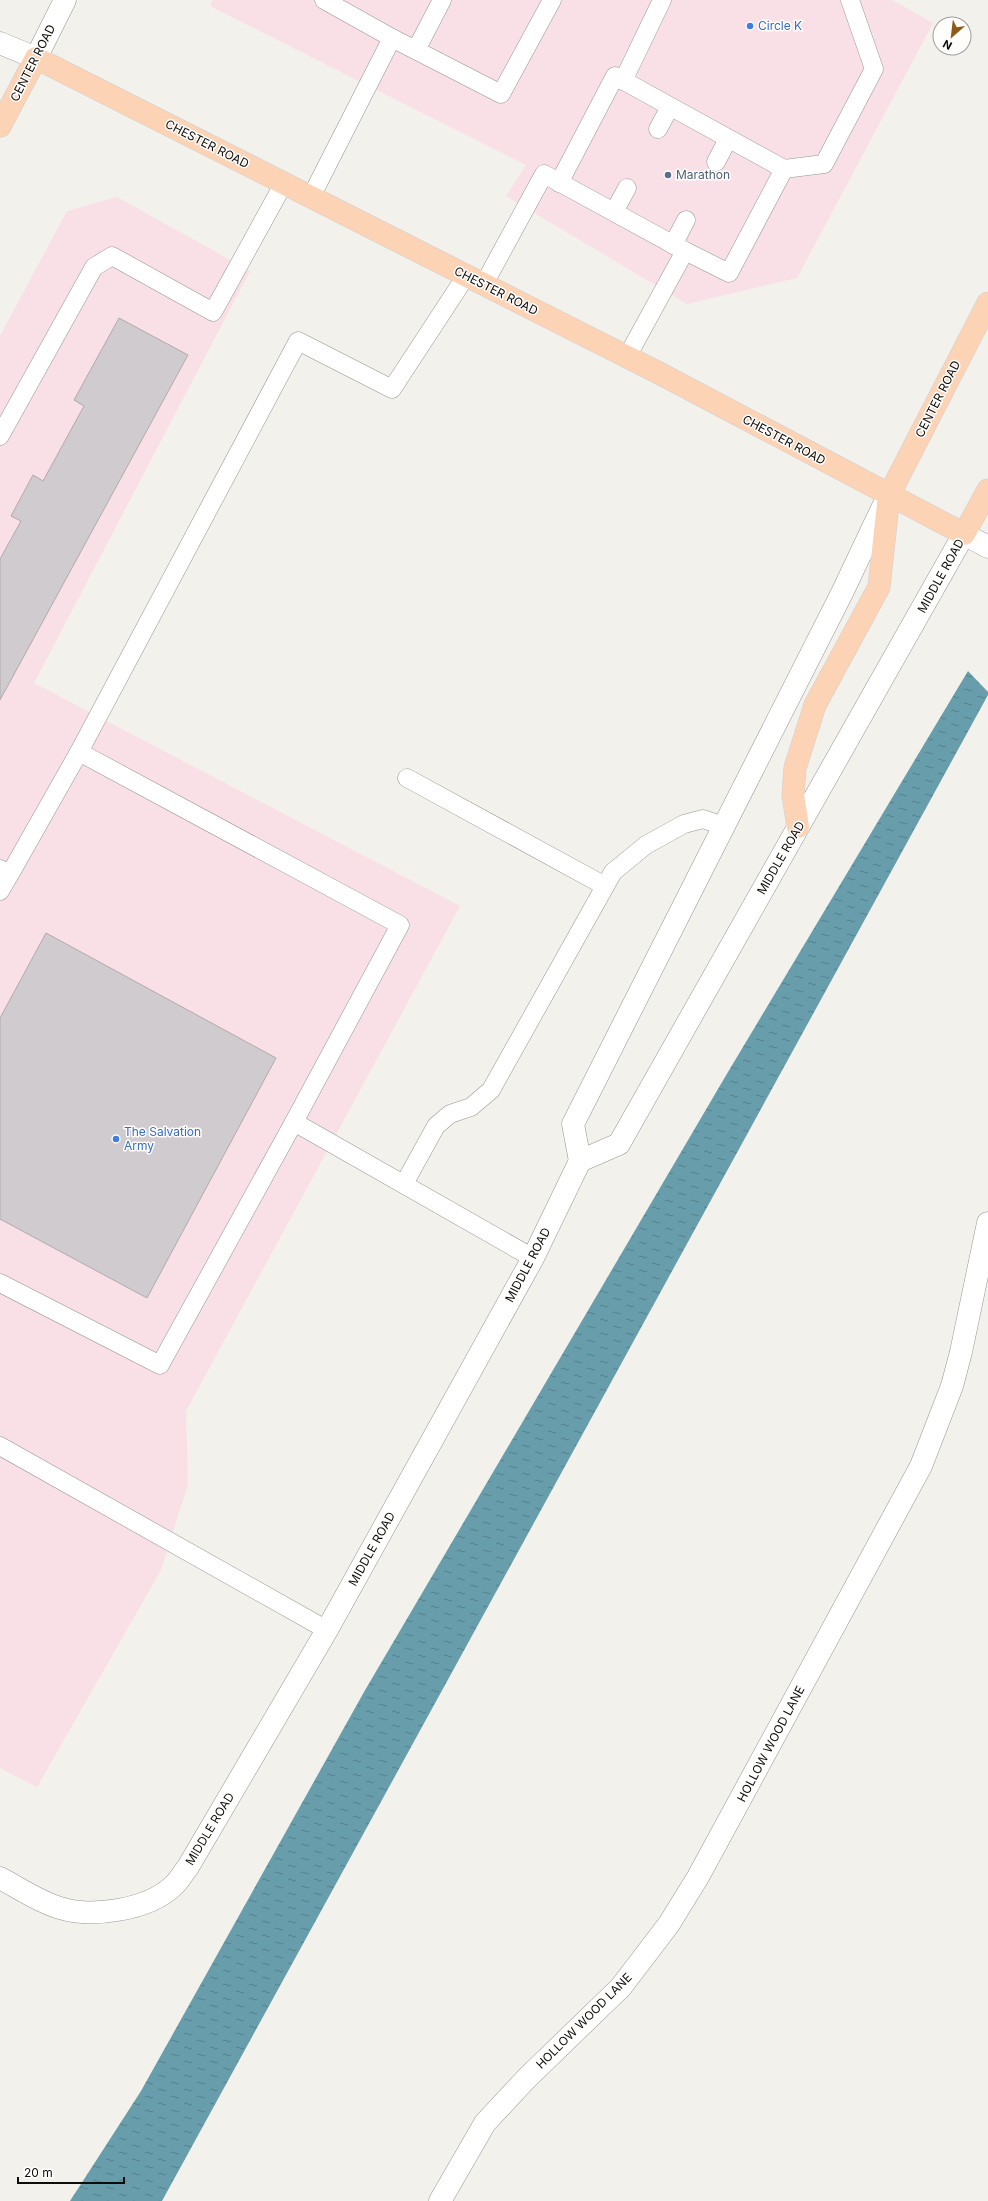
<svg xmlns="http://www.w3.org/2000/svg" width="988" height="2201" font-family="Inter,sans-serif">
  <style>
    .commercial { fill: #f9dfe6 }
    .water { fill: url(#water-ripples) }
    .building { fill: #d0cbce; stroke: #b0aaad }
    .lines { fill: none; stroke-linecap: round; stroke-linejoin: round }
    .service-casing { stroke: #969590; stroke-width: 19 }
    .minor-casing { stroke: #969590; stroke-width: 23 }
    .tertiary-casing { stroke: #969590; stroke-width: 23 }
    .primary-casing { stroke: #cfcfce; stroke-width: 23 }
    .service { stroke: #fff; stroke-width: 18 }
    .minor { stroke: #fff; stroke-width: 22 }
    .tertiary { stroke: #fff; stroke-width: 22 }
    .primary { stroke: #fdd3b6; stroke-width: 22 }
    .shop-dot { fill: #3f7fe0; stroke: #fffefc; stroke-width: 1.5 }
    .service-dot { fill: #5c6f8a; stroke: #fffefc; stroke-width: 1.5 }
    .labels { text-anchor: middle; stroke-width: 3; stroke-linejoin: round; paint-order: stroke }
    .shop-label { font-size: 12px; fill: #366cbe; stroke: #fffefc; text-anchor: start }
    .street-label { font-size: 12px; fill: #0d0d0b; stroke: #fffefc }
    .service-label { font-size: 12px; fill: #4e5e75; stroke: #fffefc; text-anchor: start }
  </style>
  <defs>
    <pattern id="water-ripples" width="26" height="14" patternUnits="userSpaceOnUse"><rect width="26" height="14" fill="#689eac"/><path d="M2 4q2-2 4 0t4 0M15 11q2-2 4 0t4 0" fill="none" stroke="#547f8a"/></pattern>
  </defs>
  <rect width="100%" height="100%" fill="#f3f1ec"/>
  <g class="commercial">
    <path d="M213 0H892L933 23 797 278 687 304 506 196 526 165 210 6Z"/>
    <path d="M117 197 250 271 34 683 460 906 186 1411 188 1484 161 1570 37 1787 0 1768V336L67 211Z"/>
  </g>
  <path class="water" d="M968 671 988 692V695L162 2201H70L141 2091 364 1692 728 1072Z"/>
  <g class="building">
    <path d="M119 318 188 355 0 700V559L21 521 11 516 33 475 43 481 84 406 74 400Z"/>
    <path d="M46 933 276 1058 147 1298 0 1219V1018Z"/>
  </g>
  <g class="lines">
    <g class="service-casing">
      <g id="service">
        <path d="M324 0 392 38 501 94 552 0"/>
        <path d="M416 50 442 0"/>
        <path d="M623 81 662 0"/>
        <path d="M658 129 670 107"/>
        <path d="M716 162 728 139"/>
        <path d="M784 169 824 164 874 69 850 0"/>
        <path d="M559 183 615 76 784 169 729 273 685 251"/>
        <path d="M311 197 392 38"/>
        <path d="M614 212 627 188"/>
        <path d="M673 245 686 220"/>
        <path d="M484 284 544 174 685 251 627 357"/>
        <path d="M0 436 94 267 112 256 213 312 284 183"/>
        <path d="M79 752 298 341 392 389 466 276"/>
        <path d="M407 778 605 886"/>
        <path d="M0 869 10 874 79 752 400 925 294 1122"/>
        <path d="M0 891 10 874"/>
        <path d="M404 1184 436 1126 450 1114 471 1107 491 1090 613 872 646 845 684 824 703 819 723 826"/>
        <path d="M0 1283 160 1365 294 1122 533 1258"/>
        <path d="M0 1446 327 1630"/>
      </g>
    </g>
    <g class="minor-casing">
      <g id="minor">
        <path d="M36 58 65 0"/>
        <path d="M887 498 842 593 573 1124 580 1161 619 1144 964 534"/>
        <path d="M0 1878C19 1888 39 1902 60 1908 92 1918 148 1910 173 1886 179 1881 183 1873 188 1867L327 1630 533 1258 580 1161"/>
        <path d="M440 2201 485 2123 527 2078 621 1987 669 1924 698 1877 921 1466 952 1386 961 1352 988 1223"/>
      </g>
    </g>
    <g class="tertiary-casing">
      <g id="tertiary">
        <path d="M0 43 36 58"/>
        <path d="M964 534 988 547"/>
      </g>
    </g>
    <g class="primary-casing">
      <g id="primary">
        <path d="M0 126 36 58 659 373 964 534 988 490"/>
        <path d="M798 827 793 795 795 768 815 705 879 587 889 495 988 303"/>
      </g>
    </g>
    <use href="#service" class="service"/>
    <use href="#minor" class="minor"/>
    <use href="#tertiary" class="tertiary"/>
    <use href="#primary" class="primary"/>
  </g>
  <g class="shop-dot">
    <circle cx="750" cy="26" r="4"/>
    <circle cx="116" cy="1139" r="4"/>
  </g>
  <circle class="service-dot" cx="668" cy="175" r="4"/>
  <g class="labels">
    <g class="shop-label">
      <text x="758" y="30">Circle K</text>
      <text x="124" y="1136">The Salvation<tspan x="124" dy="14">Army</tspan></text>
    </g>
    <g class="street-label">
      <text transform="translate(33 63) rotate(-63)" y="4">CENTER ROAD</text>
      <text transform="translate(207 144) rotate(27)" y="4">CHESTER ROAD</text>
      <text transform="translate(496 291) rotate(27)" y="4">CHESTER ROAD</text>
      <text transform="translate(938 399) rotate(-63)" y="4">CENTER ROAD</text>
      <text transform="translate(784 440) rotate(28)" y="4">CHESTER ROAD</text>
      <text transform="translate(941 576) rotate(-61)" y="4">MIDDLE ROAD</text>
      <text transform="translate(781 858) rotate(-60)" y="4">MIDDLE ROAD</text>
      <text transform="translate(528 1265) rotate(-62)" y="4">MIDDLE ROAD</text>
      <text transform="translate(372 1549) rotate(-61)" y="4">MIDDLE ROAD</text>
      <text transform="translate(771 1744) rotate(-62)" y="4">HOLLOW WOOD LANE</text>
      <text transform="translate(210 1829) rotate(-59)" y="4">MIDDLE ROAD</text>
      <text transform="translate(584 2021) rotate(-45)" y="4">HOLLOW WOOD LANE</text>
    </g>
    <g class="service-label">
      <text x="676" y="179">Marathon</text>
    </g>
  </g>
  <g transform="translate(952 36) rotate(208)"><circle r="19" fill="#fffefc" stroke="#9e9e9c"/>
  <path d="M0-3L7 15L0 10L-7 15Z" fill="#915a12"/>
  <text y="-6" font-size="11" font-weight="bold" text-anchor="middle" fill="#0d0d0b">N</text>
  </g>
  <path d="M18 2177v6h106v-6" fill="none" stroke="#0d0d0b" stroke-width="2"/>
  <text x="24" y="2177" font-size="12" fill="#0d0d0b" stroke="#fffefc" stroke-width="3" paint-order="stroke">20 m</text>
</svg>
